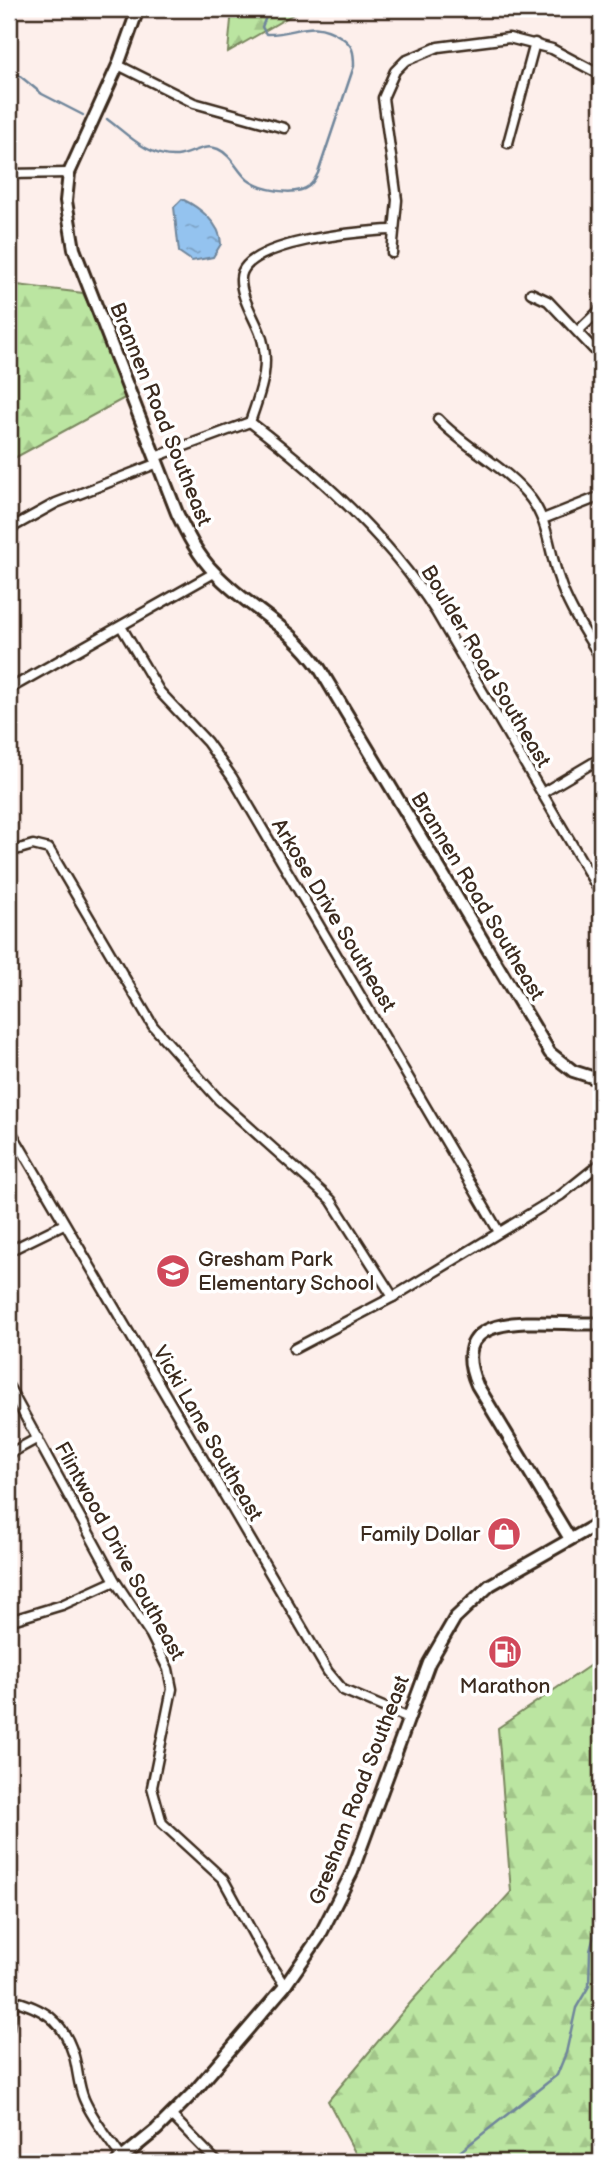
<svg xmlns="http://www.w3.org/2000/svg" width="610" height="2171" font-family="'Balsamiq Sans',sans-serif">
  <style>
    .forest { fill: url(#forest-firs); stroke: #7b8860; stroke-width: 2 }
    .water { fill: url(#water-ripples); stroke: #70869b; stroke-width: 2 }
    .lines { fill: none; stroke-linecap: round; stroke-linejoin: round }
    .stream { stroke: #70869b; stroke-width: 2.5 }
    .street-casing { stroke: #3b2a1e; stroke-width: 13 }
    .secondary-casing { stroke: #3b2a1e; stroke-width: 16 }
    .street { stroke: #fff; stroke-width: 8 }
    .secondary { stroke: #fff; stroke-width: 10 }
    .labels { text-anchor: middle; stroke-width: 7; stroke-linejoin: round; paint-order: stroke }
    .street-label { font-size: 21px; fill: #3b2a1e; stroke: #fff }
    .poi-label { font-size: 21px; fill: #3b2a1e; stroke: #fff; text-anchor: start }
  </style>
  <defs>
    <pattern id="forest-firs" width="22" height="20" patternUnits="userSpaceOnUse" patternTransform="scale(1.75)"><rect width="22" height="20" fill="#bbe5a1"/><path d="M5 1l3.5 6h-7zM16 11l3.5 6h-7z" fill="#a2c58a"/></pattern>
    <pattern id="water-ripples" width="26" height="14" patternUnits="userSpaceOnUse" patternTransform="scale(1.75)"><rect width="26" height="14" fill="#94c3ef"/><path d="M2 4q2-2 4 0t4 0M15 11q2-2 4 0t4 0" fill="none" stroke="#7a9fc1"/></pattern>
  </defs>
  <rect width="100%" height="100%" fill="#fdefeb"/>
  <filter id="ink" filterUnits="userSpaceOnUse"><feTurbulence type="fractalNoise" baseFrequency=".0143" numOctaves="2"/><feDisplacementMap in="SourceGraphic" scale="14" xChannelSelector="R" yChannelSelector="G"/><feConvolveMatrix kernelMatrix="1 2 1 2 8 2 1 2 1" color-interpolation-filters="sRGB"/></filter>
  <g filter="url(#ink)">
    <g class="forest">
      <path d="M232 9H302L228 52Z"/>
      <path d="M9 284 83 293 132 394 9 461Z"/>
      <path d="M601 1658V2162H360L328 2101 411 2002 511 1892 498 1728Z"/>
    </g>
    <path class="water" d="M182 199C199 207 221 224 221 244L213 257 192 261 179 252 174 207Z"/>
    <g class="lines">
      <g class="stream">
        <path d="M9 67 42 94 83 115"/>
        <path d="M107 119C127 134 149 158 177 156 191 155 203 143 218 149 232 155 237 171 248 180 261 190 295 197 309 186 313 183 316 177 318 173L354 66C354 52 353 45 341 37 310 17 298 35 266 34L262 27 269 9"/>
        <path d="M447 2162 557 2075 566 2053 576 2008 589 1986 590 1951 601 1910"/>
      </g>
      <g class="street-casing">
        <g id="street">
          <path d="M118 65 194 103 284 128"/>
          <path d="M508 143 535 43"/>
          <path d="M9 174 69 173"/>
          <path d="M392 253 397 200 383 98 395 71 405 61 438 47 509 38 552 49 601 75"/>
          <path d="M531 293 548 301 601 357"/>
          <path d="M578 331 601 309"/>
          <path d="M438 419C466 449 506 466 531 499 549 523 549 552 559 579 568 608 586 633 601 659"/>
          <path d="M250 422C317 473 391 540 436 612L601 894"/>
          <path d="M250 422C260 393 272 364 260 333 254 317 240 296 241 278 243 241 362 231 392 230"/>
          <path d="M155 457 250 422"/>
          <path d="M543 519 601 496"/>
          <path d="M9 529 56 503 158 463"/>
          <path d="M122 628 160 692 207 742 232 777 499 1232"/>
          <path d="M9 689 214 573"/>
          <path d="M542 793 601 758"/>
          <path d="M9 852 33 845 49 849 153 1026 219 1100 331 1200 393 1297"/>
          <path d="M9 1128 328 1672 343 1690 409 1718"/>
          <path d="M9 1251 64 1224"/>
          <path d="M294 1349 393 1297 561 1195 601 1163"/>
          <path d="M9 1387 115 1581 151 1635 168 1669 172 1689 152 1787 162 1823 223 1879 268 1961 285 1986"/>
          <path d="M9 1454 38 1438"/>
          <path d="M9 1621 62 1605 115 1581"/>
          <path d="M9 1999C43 2008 63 2019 74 2056 78 2070 78 2085 84 2099 93 2120 109 2139 122 2158"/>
          <path d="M9 2028 14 2000"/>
          <path d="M171 2115 217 2162"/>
        </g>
      </g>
      <g class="secondary-casing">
        <g id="secondary">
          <path d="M138 9 118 65 69 173 66 201 74 249 177 513C187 534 198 556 215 573 250 610 288 623 320 669L550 1053 573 1071 601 1080"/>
          <path d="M570 1539 477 1385C441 1300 558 1328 601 1323"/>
          <path d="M117 2162 156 2130 194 2092 285 1986 319 1937 352 1872 429 1663 455 1618 490 1585 601 1522"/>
        </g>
      </g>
      <use href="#street" class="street"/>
      <use href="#secondary" class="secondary"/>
    </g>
  </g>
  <defs>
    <g id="school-disc" transform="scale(1.75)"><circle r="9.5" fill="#d1495b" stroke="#fff"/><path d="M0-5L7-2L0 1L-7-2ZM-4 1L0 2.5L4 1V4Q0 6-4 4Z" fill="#fff"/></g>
    <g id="shop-disc" transform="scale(1.75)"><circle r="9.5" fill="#d1495b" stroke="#fff"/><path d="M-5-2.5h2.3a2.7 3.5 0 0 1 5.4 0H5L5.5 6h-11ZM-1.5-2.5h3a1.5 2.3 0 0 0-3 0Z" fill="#fff"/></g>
    <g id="fuel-disc" transform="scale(1.75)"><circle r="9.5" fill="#d1495b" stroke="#fff"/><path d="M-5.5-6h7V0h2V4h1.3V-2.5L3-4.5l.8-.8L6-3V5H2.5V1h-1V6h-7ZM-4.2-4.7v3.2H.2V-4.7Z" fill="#fff"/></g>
  </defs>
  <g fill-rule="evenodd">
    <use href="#school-disc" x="173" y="1271"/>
    <use href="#shop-disc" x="504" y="1534"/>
    <use href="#fuel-disc" x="505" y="1652"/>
  </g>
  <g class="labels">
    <g class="street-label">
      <text transform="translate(161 414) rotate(68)" y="7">Brannen Road Southeast</text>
      <text transform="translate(486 666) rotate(59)" y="7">Boulder Road Southeast</text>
      <text transform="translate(478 896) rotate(59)" y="7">Brannen Road Southeast</text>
      <text transform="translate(334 915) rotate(59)" y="7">Arkose Drive Southeast</text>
      <text transform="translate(208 1433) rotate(60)" y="7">Vicki Lane Southeast</text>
      <text transform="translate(120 1551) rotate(61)" y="7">Flintwood Drive Southeast</text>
      <text transform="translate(359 1790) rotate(-69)" y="7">Gresham Road Southeast</text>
    </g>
    <g class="poi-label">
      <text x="198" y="1266">Gresham Park<tspan x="198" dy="24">Elementary School</tspan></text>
      <text x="480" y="1541" text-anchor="end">Family Dollar</text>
      <text x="505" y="1693" text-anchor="middle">Marathon</text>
    </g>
  </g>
  <rect width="610" height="2171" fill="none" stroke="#fff" stroke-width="35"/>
  <rect x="18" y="18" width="575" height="2136" fill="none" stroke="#3b2a1e" stroke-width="2.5" filter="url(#ink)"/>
</svg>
